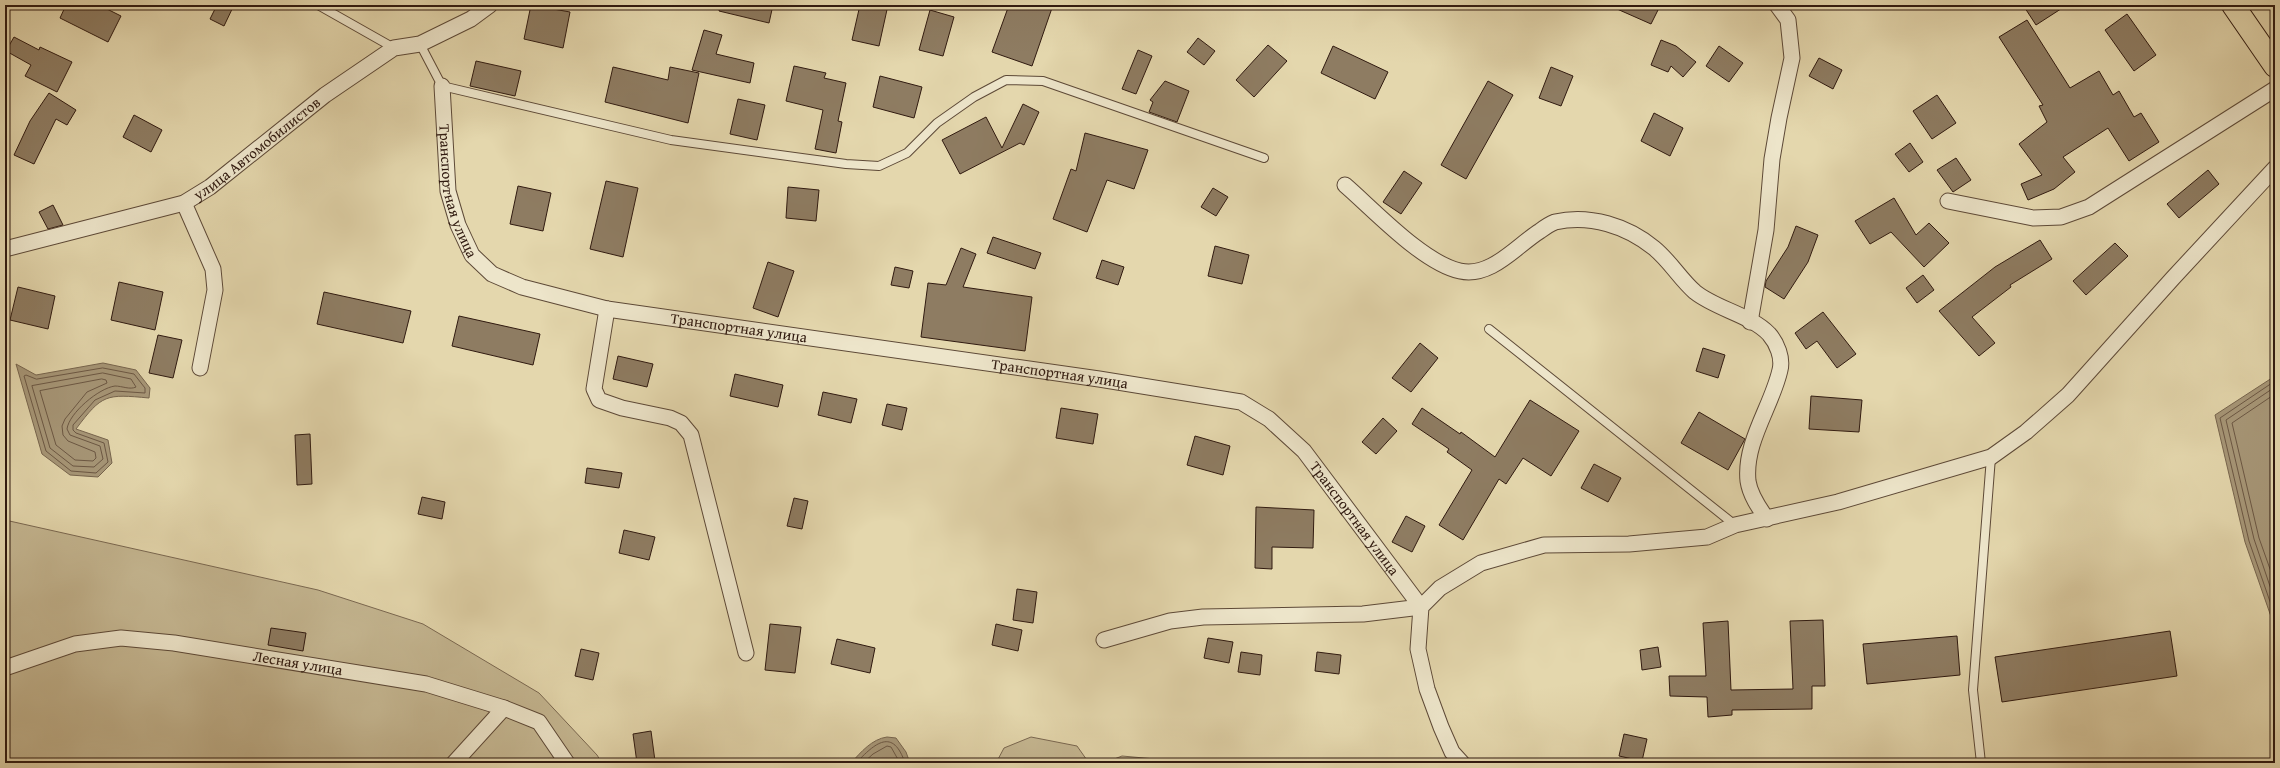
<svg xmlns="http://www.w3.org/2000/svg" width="2280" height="768" font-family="'Gentium Book Plus',serif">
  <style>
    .green { fill: #c5b792; stroke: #7a6851 }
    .water { fill: #a79778; stroke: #77654e }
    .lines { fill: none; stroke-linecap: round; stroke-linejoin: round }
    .shore { stroke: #6c5844; stroke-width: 1 }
    .building { fill: #8e7c62; stroke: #301a10 }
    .service-casing { stroke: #5d4937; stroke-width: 10 }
    .minor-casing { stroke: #5d4937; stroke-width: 17 }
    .primary-casing { stroke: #301a10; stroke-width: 24 }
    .service { stroke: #ede5ca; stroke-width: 8 }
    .minor { stroke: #ede5ca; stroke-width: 15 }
    .primary { stroke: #e4d7ad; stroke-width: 22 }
    .labels { text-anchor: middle; stroke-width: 4; stroke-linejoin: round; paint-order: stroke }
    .street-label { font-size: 15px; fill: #301a10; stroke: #ede5ca }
  </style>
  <rect width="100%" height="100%" fill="#e4d7ad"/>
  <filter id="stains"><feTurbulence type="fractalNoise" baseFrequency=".005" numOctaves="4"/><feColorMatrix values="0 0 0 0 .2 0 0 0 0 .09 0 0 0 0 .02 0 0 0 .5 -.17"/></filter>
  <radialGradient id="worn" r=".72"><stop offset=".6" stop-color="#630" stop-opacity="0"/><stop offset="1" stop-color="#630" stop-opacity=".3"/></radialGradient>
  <g class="green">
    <path d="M5 520 318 590 423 624 539 693 597 755 602 763H5Z"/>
    <path d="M1031 737 1077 746 1089 763H996L1004 748Z"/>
    <path d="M1122 756 1199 763 1243 761 1252 763H1104Z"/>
  </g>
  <g class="water">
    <path d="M103 363 136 370 150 388 149 398C106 394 102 394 76 429L108 440 112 463 98 477 70 475 42 454 16 364 36 375Z"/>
    <path d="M2275 376V628L2245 542 2215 415Z"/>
    <path d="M887 737 896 738 906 752 910 763H851C861 752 872 739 887 737Z"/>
  </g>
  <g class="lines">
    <g class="shore">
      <path d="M103 368 134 374 145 388V393L115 391 95 400 73 425V430L76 433 104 443 108 462 96 473 71 471 46 451 24 376 26 375 36 379Z"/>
      <path d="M103 373 131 379 136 387C130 390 122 386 115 386 99 388 69 413 67 429L70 435 100 446 103 459 94 467 73 466 50 448 32 386Z"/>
      <path d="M102 379 106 380 107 383 87 392 65 419 62 426 63 435 68 441 95 452 96 458 93 461 75 460 56 445 40 391Z"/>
      <path d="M2275 381 2220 418 2249 541 2275 616"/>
      <path d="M2275 387 2226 420 2254 539 2275 601"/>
      <path d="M2275 394 2232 423 2259 538 2275 583"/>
      <path d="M856 763C875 743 893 727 905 763"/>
      <path d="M863 763 873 754 887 746 891 747 900 763"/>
    </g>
  </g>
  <g class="building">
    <path d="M66 5H99L121 16 108 42 60 18Z"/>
    <path d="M217 5H234L224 26 210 19Z"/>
    <path d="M531 5 570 12 563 48 524 39Z"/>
    <path d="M720 5H773L769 23 719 11Z"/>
    <path d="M860 5H888L879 46 852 40Z"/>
    <path d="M1009 5H1053L1032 66 992 52Z"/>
    <path d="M1608 5H1648L1658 10 1651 24Z"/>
    <path d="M2023 5H2067L2036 25Z"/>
    <path d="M930 10 954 17 943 56 919 50Z"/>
    <path d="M2127 14 2156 55 2134 71 2105 30Z"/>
    <path d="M2027 20 2070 88 2099 71 2113 95 2119 91 2134 117 2141 113 2159 142 2129 161 2108 128 2063 157 2075 172 2054 189 2028 200 2021 184 2042 175 2019 144 2047 122 2039 106 2043 105 1999 37Z"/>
    <path d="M704 30 722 35 716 54 754 63 750 83 692 70Z"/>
    <path d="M14 37 39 50 40 47 72 62 57 92 25 76 31 65 6 51Z"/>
    <path d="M1198 38 1215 51 1204 65 1187 52Z"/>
    <path d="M1661 40 1676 46 1696 62 1683 77 1671 66 1668 72 1651 65Z"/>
    <path d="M1268 45 1287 61 1254 97 1236 80Z"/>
    <path d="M1333 46 1388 72 1375 99 1321 73Z"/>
    <path d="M1719 46 1743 63 1729 82 1706 66Z"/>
    <path d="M1138 50 1152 56 1136 94 1122 89Z"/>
    <path d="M1819 58 1842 70 1833 89 1809 76Z"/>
    <path d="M476 61 521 71 515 96 470 86Z"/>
    <path d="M794 66 826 73 824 78 846 83 838 121 842 122 836 153 815 149 823 110 786 101Z"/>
    <path d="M613 67 668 80 670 67 699 73 688 123 605 102Z"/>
    <path d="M1551 67 1573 76 1561 106 1539 98Z"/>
    <path d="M880 76 922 87 914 118 873 107Z"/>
    <path d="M1165 81 1189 91 1177 122 1149 112 1153 102 1150 100Z"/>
    <path d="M1488 81 1513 95 1466 179 1441 165Z"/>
    <path d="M49 93 76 110 67 125 56 119 34 164 14 155 30 121Z"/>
    <path d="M1937 95 1956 123 1932 139 1913 111Z"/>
    <path d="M738 99 765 105 757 140 730 134Z"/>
    <path d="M1023 104 1039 112 1024 145 1020 143 960 174 942 140 986 117 1002 148Z"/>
    <path d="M1654 113 1683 128 1670 156 1641 141Z"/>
    <path d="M134 115 162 130 151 152 123 137Z"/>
    <path d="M1085 133 1148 150 1134 189 1107 180 1087 232 1053 219 1071 169 1076 171Z"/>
    <path d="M1910 143 1923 162 1909 172 1895 154Z"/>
    <path d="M1956 158 1971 180 1953 192 1937 170Z"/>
    <path d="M2208 170 2219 184 2179 218 2167 204Z"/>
    <path d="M1404 171 1422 183 1401 214 1383 202Z"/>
    <path d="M606 181 638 188 623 257 590 249Z"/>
    <path d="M518 186 551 193 543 231 510 224Z"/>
    <path d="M788 187 819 190 816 221 786 218Z"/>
    <path d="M1213 188 1228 197 1216 216 1201 207Z"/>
    <path d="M1894 198 1916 235 1929 223 1949 243 1924 267 1891 232 1870 244 1855 221Z"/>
    <path d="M53 205 63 225 48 229 39 212Z"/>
    <path d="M1796 226 1818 235 1808 262 1784 299 1765 287 1766 281 1788 247Z"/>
    <path d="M993 237 1041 253 1035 269 987 253Z"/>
    <path d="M2040 240 2052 259 2010 285 2011 287 1972 317 1995 343 1979 356 1939 311 1995 267Z"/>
    <path d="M2115 243 2128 256 2086 295 2073 281Z"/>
    <path d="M1215 246 1249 255 1242 284 1208 276Z"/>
    <path d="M961 248 976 254 963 287 1032 297 1025 351 921 337 928 283 946 285Z"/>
    <path d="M1102 260 1124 267 1118 285 1096 278Z"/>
    <path d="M768 262 794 271 778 317 753 308Z"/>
    <path d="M895 267 913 271 909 288 891 285Z"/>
    <path d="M1923 275 1934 290 1917 303 1906 288Z"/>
    <path d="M119 282 163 292 155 330 111 320Z"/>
    <path d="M18 287 55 296 48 329 10 320Z"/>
    <path d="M324 292 411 311 403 343 317 324Z"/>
    <path d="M1823 312 1856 354 1837 368 1817 341 1806 349 1795 333Z"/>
    <path d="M459 316 540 334 533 365 452 346Z"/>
    <path d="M158 335 182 340 173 378 149 373Z"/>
    <path d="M1420 343 1438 358 1411 392 1392 378Z"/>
    <path d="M1703 348 1725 355 1718 378 1696 371Z"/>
    <path d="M618 356 653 364 647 387 613 379Z"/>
    <path d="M735 374 783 385 778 407 730 396Z"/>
    <path d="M823 392 857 399 851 423 818 415Z"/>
    <path d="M1811 396 1862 400 1859 432 1809 429Z"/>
    <path d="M1530 400 1579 431 1551 476 1523 458 1506 484 1499 479 1463 540 1439 525 1472 470 1447 452 1449 449 1412 424 1422 408 1460 434 1461 432 1495 457Z"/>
    <path d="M887 404 907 408 902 430 882 425Z"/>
    <path d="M1061 408 1098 414 1093 444 1056 438Z"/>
    <path d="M1699 412 1745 439 1728 470 1681 443Z"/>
    <path d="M1383 418 1397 431 1376 454 1362 442Z"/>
    <path d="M310 434 312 484 297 485 295 435Z"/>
    <path d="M1195 436 1230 446 1223 475 1187 465Z"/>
    <path d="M1594 464 1621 478 1608 502 1581 488Z"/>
    <path d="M587 468 622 473 619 488 585 483Z"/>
    <path d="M422 497 445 502 442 519 418 514Z"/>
    <path d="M794 498 808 501 802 529 787 526Z"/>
    <path d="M1256 507 1314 510 1313 548 1272 547V569L1255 568Z"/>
    <path d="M1406 516 1425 526 1412 552 1392 542Z"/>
    <path d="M624 530 655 537 649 560 619 553Z"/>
    <path d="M1017 589 1037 592 1033 623 1013 620Z"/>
    <path d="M1823 620 1825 686H1812V709L1732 710V715L1708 717 1707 697 1670 696 1669 676H1706L1703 623 1728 621 1731 690 1793 689 1790 621Z"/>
    <path d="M770 624 801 627 795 673 765 670Z"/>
    <path d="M996 624 1022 630 1018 651 992 645Z"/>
    <path d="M271 628 306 633 303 651 268 645Z"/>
    <path d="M2170 631 2177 676 2002 702 1995 657Z"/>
    <path d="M1957 636 1960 675 1867 684 1863 644Z"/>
    <path d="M1208 638 1233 642 1229 663 1204 658Z"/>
    <path d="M837 639 875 648 870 673 831 664Z"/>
    <path d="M1658 647 1661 667 1642 670 1640 650Z"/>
    <path d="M581 649 599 653 593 680 575 676Z"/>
    <path d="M1241 652 1262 655 1260 675 1238 672Z"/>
    <path d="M1317 652 1341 655 1339 674 1315 671Z"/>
    <path d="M651 731 655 761 637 763 633 734Z"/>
    <path d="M1624 734 1647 739 1642 761 1619 756Z"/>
  </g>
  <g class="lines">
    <g class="service-casing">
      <g id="service">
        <path d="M318 5 394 48"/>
        <path d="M420 44 442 86 671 140 846 164 879 166 907 153 937 123 974 97 1006 80 1043 81 1264 158"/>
        <path d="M1489 329 1735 525"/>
        <path d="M1981 763 1973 690 1991 457"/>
      </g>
    </g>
    <g class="minor-casing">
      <g id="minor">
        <path id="s1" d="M442 86 448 191 458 225 472 255 492 274 522 287 607 309 1099 379 1241 402 1269 419 1304 451 1421 607"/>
        <path d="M1345 185C1374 210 1423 263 1460 271 1491 278 1516 246 1540 231 1544 228 1550 224 1555 222 1590 214 1627 226 1654 248 1670 261 1680 279 1695 292 1716 309 1751 315 1769 334 1777 343 1783 358 1780 370 1772 406 1744 442 1748 481 1750 495 1759 508 1767 519"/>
        <path d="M1948 201 2033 218 2061 217 2089 207 2275 89"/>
        <path d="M184 203 213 269 215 290 200 368"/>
        <path id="s2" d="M5 249 184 203 210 187 325 95 394 48 420 44 471 19 490 5"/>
        <path d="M607 309 594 389 599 400 622 408 670 418 681 423 691 435 746 653"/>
        <path d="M1750 322 1766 230 1772 159 1779 118 1792 58 1788 20 1777 5"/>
        <path d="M1104 640 1170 621 1203 617 1363 614 1421 607"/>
        <path id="s3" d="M5 668 75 644 121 638 174 643 426 684 504 708 539 722 567 763"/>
        <path d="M454 763 504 708"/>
        <path d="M1462 763 1452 752 1441 727 1427 689 1418 649 1421 607 1440 588 1481 563 1544 545 1629 544 1707 537 1735 525 1838 502 1991 457 2026 432 2068 395 2173 278 2275 168"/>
      </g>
    </g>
    <g class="primary-casing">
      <path id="primary" d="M2233 5 2275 66"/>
    </g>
    <use href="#service" class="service"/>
    <use href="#minor" class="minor"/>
    <use href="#primary" class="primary"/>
  </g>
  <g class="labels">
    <g class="street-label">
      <text dy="5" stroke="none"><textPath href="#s2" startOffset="276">улица Автомобилистов</textPath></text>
      <text dy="5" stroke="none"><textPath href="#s1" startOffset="107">Транспортная улица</textPath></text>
      <text dy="5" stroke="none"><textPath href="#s1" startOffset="455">Транспортная улица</textPath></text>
      <text dy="5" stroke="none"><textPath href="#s1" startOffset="779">Транспортная улица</textPath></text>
      <text dy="5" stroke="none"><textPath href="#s1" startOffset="1127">Транспортная улица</textPath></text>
      <text dy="5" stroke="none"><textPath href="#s3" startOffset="299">Лесная улица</textPath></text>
    </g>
  </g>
  <rect width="2280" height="768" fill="none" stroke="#e4d7ad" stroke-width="20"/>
  <rect x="6" y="6" width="2268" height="756" fill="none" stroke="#301a10" stroke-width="2"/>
  <rect x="10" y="10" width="2260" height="748" fill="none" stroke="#301a10"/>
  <rect width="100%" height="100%" filter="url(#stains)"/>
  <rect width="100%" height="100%" fill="url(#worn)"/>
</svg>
